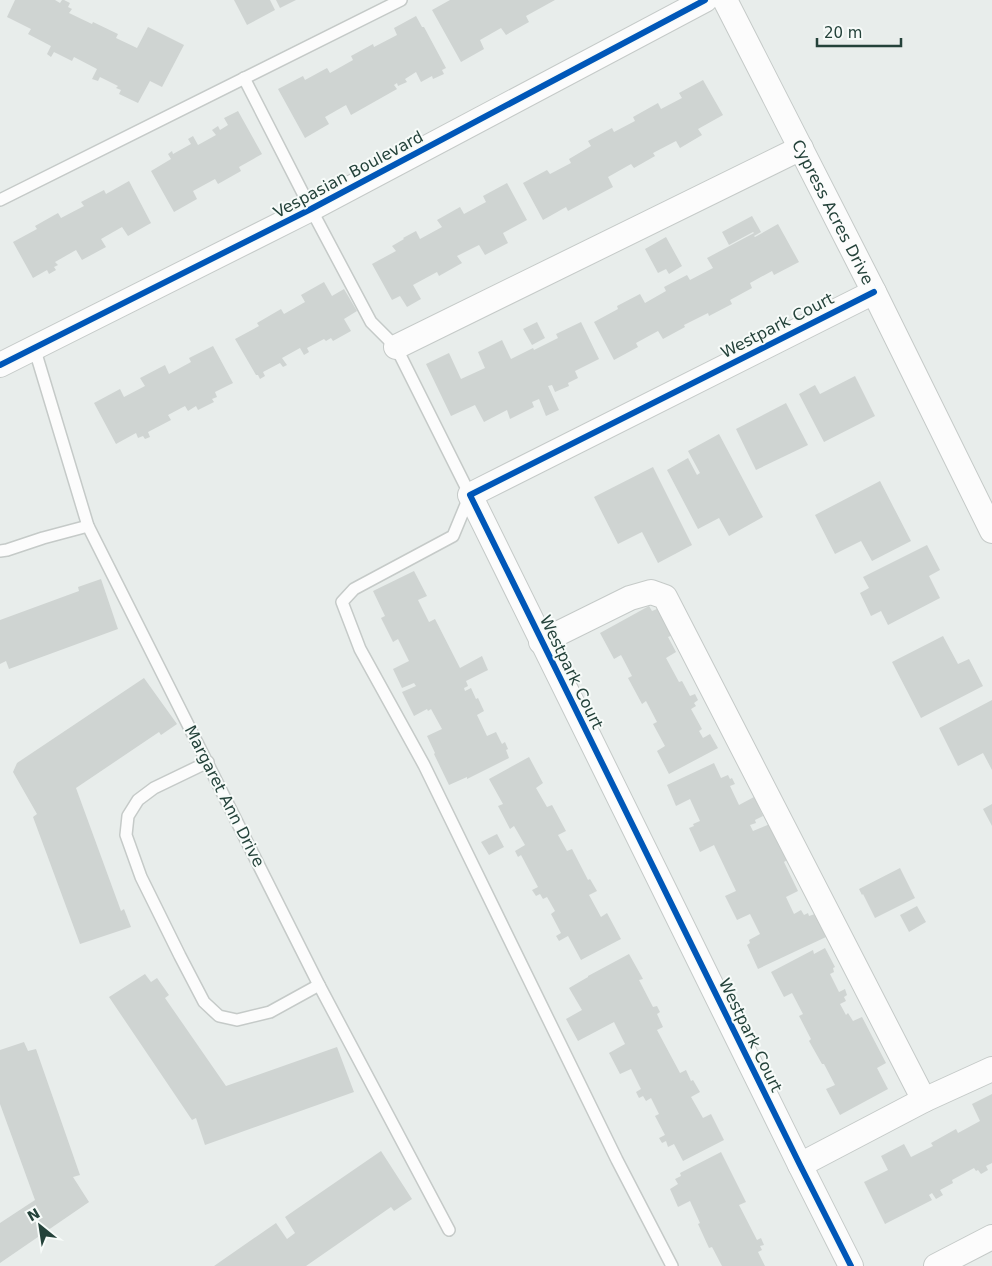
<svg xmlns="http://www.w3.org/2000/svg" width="992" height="1266" font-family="'DejaVu Sans',sans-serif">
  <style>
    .building { fill: #cfd4d2 }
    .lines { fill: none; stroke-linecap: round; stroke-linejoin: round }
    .lane-casing { stroke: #c5cac8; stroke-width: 14 }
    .street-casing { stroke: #c5cac8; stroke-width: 26 }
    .lane { stroke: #fcfcfc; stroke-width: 11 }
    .street { stroke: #fcfcfc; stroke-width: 24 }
    .cycleway-casing { stroke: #f7fbf9; stroke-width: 9 }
    .cycleway { stroke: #0057b8; stroke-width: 6 }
    .labels { text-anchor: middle; stroke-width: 4; stroke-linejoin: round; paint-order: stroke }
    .street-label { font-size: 16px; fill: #24423a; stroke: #f7fbf9 }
  </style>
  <rect width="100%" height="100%" fill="#e8edeb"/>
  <g class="building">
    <path d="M15 0H55L60 3 62 0H64L70 3 68 7 72 9 69 13 92 24 93 22 118 34 116 38 137 48 148 27 184 45 162 87 150 81 138 103 119 94 121 90 116 88 118 86 100 77 98 81 92 79 97 69 74 57 72 61 54 52 51 57 47 54 51 46 28 34 31 29 7 17Z"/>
    <path d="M234 0H270L275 10 247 25Z"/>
    <path d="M276 0H296L280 8Z"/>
    <path d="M450 0H555L526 16 529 22 506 35 501 28 480 40 484 49 461 62 432 10Z"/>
    <path d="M416 16 422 27H424L446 68 442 70 444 74 433 79 432 76 421 82 416 72 405 79 407 82 398 86 397 83 394 85 397 89 351 115 346 105 325 117 329 124 305 138 278 89 303 76 305 80 327 68 330 73 353 60 351 56 373 44 374 47 397 35 394 28Z"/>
    <path d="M703 80 723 115 698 129 702 135 680 148 676 141 653 153 655 156 634 168 631 164 608 177 613 187 568 211 566 207 543 220 523 183 547 170 550 174 571 163 569 159 591 146 588 141 612 128 614 132 635 121 633 117 658 103 661 109 682 98 679 93Z"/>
    <path d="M238 111 262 154 239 167 241 171 218 184 215 179 193 191 197 199 174 212 151 171 171 159 168 154 172 151 173 154 191 144 188 139 193 136 198 145 216 135 212 130 218 126 220 130 228 125 224 118Z"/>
    <path d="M129 181 151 223 128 236 122 227 101 239 106 247 82 260 76 250 55 262 58 265 54 267 56 270 49 274 47 270 33 278 13 242 37 229 35 226 58 213 61 218 84 206 81 202 104 190 106 194Z"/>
    <path d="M507 183 527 220 503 233 508 243 485 255 479 245 457 256 462 263 439 276 437 272 413 285 421 299 407 307 400 296 392 300 372 264 396 251 392 246 404 239 403 238 416 231 420 239 442 227 437 220 460 207 464 214 486 202 483 196Z"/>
    <path d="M752 216 761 232 754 236 755 237 778 224 799 262 774 275 772 271 750 283 752 288 730 300 732 304 709 316 708 313 684 325 685 327 663 339 658 331 636 343 638 347 614 360 594 322 618 309 617 306 640 294 645 303 666 291 664 287 687 275 690 280 713 268 707 258 754 233 753 232 729 245 722 232Z"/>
    <path d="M666 237 682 266 669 274 666 269 658 273 645 249Z"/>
    <path d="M324 282 332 296 344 289 357 311 344 319 351 331 333 341 331 338 326 341 324 339 307 348 309 352 304 355 300 348 282 358 287 365 283 367 280 363 263 372 265 376 260 379 258 375H256L235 339 259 326 257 323 281 309 284 314 305 302 301 295Z"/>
    <path d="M537 322 545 338 532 345 523 329Z"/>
    <path d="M581 322 599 359 575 371 578 378 568 383 569 386 555 392 552 385 548 386 559 410 546 416 539 399 532 402 534 407 510 419 507 410 484 422 475 405 451 416 426 364 449 353 461 379 485 368 478 352 502 340 511 359 533 348 534 350 558 338 556 334Z"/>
    <path d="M213 346 233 383 215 392 217 397 212 399 214 402 198 410 196 406 188 411 185 406 168 415 171 420 148 432 150 437 145 439 143 436 138 438 136 433 116 444 94 403 120 389 124 397 145 386 140 378 165 365 169 374 191 362 189 358Z"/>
    <path d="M855 376 875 416 824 442 799 394 815 385 820 394Z"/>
    <path d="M786 403 808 445 756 470 736 429Z"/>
    <path d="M719 434 763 517 729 536 719 518 698 529 667 470 688 458 697 475 700 473 688 451Z"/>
    <path d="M653 467 692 545 658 563 642 532 618 544 594 497Z"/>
    <path d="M880 481 911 541 872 561 861 541 835 554 815 515Z"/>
    <path d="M927 545 940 570 929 576 940 598 888 625 881 611 871 616 860 593 869 588 863 577Z"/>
    <path d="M414 571 427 596 418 600 429 622 435 619 460 668 482 656 488 670 466 681 468 686 464 688 465 691 471 688 476 699 478 698 484 711 477 715 487 736 496 732 502 744 505 742 508 749 506 750 509 758 467 779V777L449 785 434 754 435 753 427 736 442 729 431 709 428 711 427 709 414 716 402 692 416 686 414 683 402 688 393 669 409 661 398 639 393 642 381 618 385 616 373 591Z"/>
    <path d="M101 579 118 629 9 669 6 661 0 664V620L79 591 78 587Z"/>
    <path d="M649 606 652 611 657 609 667 627 668 626 673 635 668 637 676 652 666 658 679 682 682 681 690 696 695 694 698 700 694 703 696 706 691 709 702 729 699 731 703 738 710 734 718 748 669 774 657 751 665 746 653 724 657 722 646 701 642 704 628 678 632 676 621 655 614 659 600 633Z"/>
    <path d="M943 636 958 664 969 659 983 686 921 718 892 662Z"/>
    <path d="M144 678 177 724 161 735 159 732 76 788 121 911 124 909 131 927 80 944 33 817 37 814 13 772 17 763Z"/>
    <path d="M992 700V770L983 753 958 766 939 728Z"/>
    <path d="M529 757 543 783 536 788 547 807 552 805 566 831 558 835 567 851 572 849 588 880 590 879 597 891 589 895 601 917 607 913 621 939 581 960 568 936 559 941 556 936 561 933 551 914 555 911 547 897 543 899 540 894 536 896 532 890 538 887 521 855 518 857 515 851 525 845 514 826 510 829 498 806 503 804 489 779Z"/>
    <path d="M714 763 721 778 728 775 730 779 732 778 735 784 730 786 739 805 754 797 763 816 755 820 756 823 750 825 753 831 770 824 787 860 784 862 798 891 786 897 794 914 801 910 804 915 808 913 809 916 815 914 826 937 758 969 747 945 750 943 749 940 760 934 750 914 737 920 725 896 736 891 714 845 700 852 689 828 694 826 693 824 700 821 690 799 676 806 667 785Z"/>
    <path d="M992 804V826L983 809Z"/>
    <path d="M497 834 504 847 489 855 481 842Z"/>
    <path d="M900 868 915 898 875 918 863 894 862 895 859 889Z"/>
    <path d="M917 906 926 922 909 932 900 915Z"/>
    <path d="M825 948 835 967 833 968 834 972 830 974 839 992 845 989 847 995 844 997 846 1001 840 1004 846 1015 848 1013 853 1021 862 1017 886 1063 877 1068 888 1089 840 1115 826 1089 835 1085 824 1064H822L809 1041 811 1039 799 1016 803 1014 792 993 784 997 771 972 813 950 814 954Z"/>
    <path d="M629 954 643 979 639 980 653 1007 657 1006 660 1012 657 1014 663 1027 657 1030 680 1073 686 1070 691 1081 693 1080 700 1092 691 1097 703 1118 711 1114 724 1140 683 1161 674 1144 668 1147 666 1141 662 1143 659 1138 665 1135 655 1116 659 1114 651 1098 646 1101 643 1096 639 1098 636 1092 641 1089 631 1069 620 1074 609 1053 625 1044 614 1022 578 1041 566 1019 582 1010 569 988 588 977V976Z"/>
    <path d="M145 974 151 982 157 978 169 995 165 998 226 1086 337 1047 354 1092 205 1145 196 1118 192 1120 109 997Z"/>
    <path d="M24 1042 28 1051 36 1049 80 1175 73 1177 89 1202 0 1263V1223L35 1200 0 1104V1050Z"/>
    <path d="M992 1094V1163L986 1166 988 1170 981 1174 978 1170 976 1171 974 1168 952 1180 953 1183 940 1190 943 1195 936 1199 932 1193 929 1195 932 1200 885 1224 864 1182 888 1170 881 1156 904 1144 911 1157 933 1146 931 1143 956 1129 958 1133 980 1121 972 1104Z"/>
    <path d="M381 1151 412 1199 394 1211 391 1207 306 1266H214L276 1223 287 1239 295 1233 285 1217Z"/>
    <path d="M721 1152 746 1202 739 1205 757 1240 761 1238 764 1245 760 1246 762 1250 758 1252 765 1266H722L712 1247 709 1248 698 1224 700 1223 690 1201 678 1207 670 1189 678 1184 675 1179 681 1176 680 1173Z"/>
  </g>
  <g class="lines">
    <g class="lane-casing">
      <g id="lane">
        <path d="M244 78 311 209 371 322 396 347 470 495 453 536 354 589 342 602 360 649 424 765 617 1160 672 1266"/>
        <path d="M0 200 401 0"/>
        <path d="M34 347 88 526 319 985 449 1230"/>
        <path d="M0 551 7 550 43 538 88 526"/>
        <path d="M208 762 154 788 138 800 128 816 126 835 141 877 180 956 204 1002 219 1016 237 1020 270 1012 319 985"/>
      </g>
    </g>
    <g class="street-casing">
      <g id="street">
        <path id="s1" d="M725 0 874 292 992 531"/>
        <path d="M396 347 801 148"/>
        <path d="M0 365 311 209 705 0"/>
        <path d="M541 642 630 598 651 592 665 597 924 1100"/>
        <path d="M800 1165 924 1100 992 1069"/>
        <path d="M851 1266 800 1165 470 495 874 292"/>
        <path d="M936 1266 992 1237"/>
      </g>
    </g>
    <use href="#lane" class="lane"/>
    <use href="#street" class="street"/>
    <g class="cycleway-casing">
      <g id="cycleway">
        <path d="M0 365 311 209 705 0"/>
        <path d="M851 1266 800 1165 470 495 874 292"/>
      </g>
    </g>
    <use href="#cycleway" class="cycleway"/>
  </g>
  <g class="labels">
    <g class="street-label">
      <text transform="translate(348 174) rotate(-28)" y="6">Vespasian Boulevard</text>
      <text dy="6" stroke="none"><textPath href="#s1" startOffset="238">Cypress Acres Drive</textPath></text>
      <text transform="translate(777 325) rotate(-27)" y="6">Westpark Court</text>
      <text transform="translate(572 672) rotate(64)" y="6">Westpark Court</text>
      <text transform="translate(225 796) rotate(63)" y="6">Margaret Ann Drive</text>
      <text transform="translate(751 1035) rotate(64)" y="6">Westpark Court</text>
    </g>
  </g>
  <g transform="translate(40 1226) rotate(330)" stroke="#f7fbf9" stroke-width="4" paint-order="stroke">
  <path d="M0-4L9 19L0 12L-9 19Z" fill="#24423a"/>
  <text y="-8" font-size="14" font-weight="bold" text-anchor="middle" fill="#24423a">N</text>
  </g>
  <path d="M817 38v8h84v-8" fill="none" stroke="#24423a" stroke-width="2.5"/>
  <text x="824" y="38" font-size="15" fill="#24423a" stroke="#f7fbf9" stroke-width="4" paint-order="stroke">20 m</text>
</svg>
